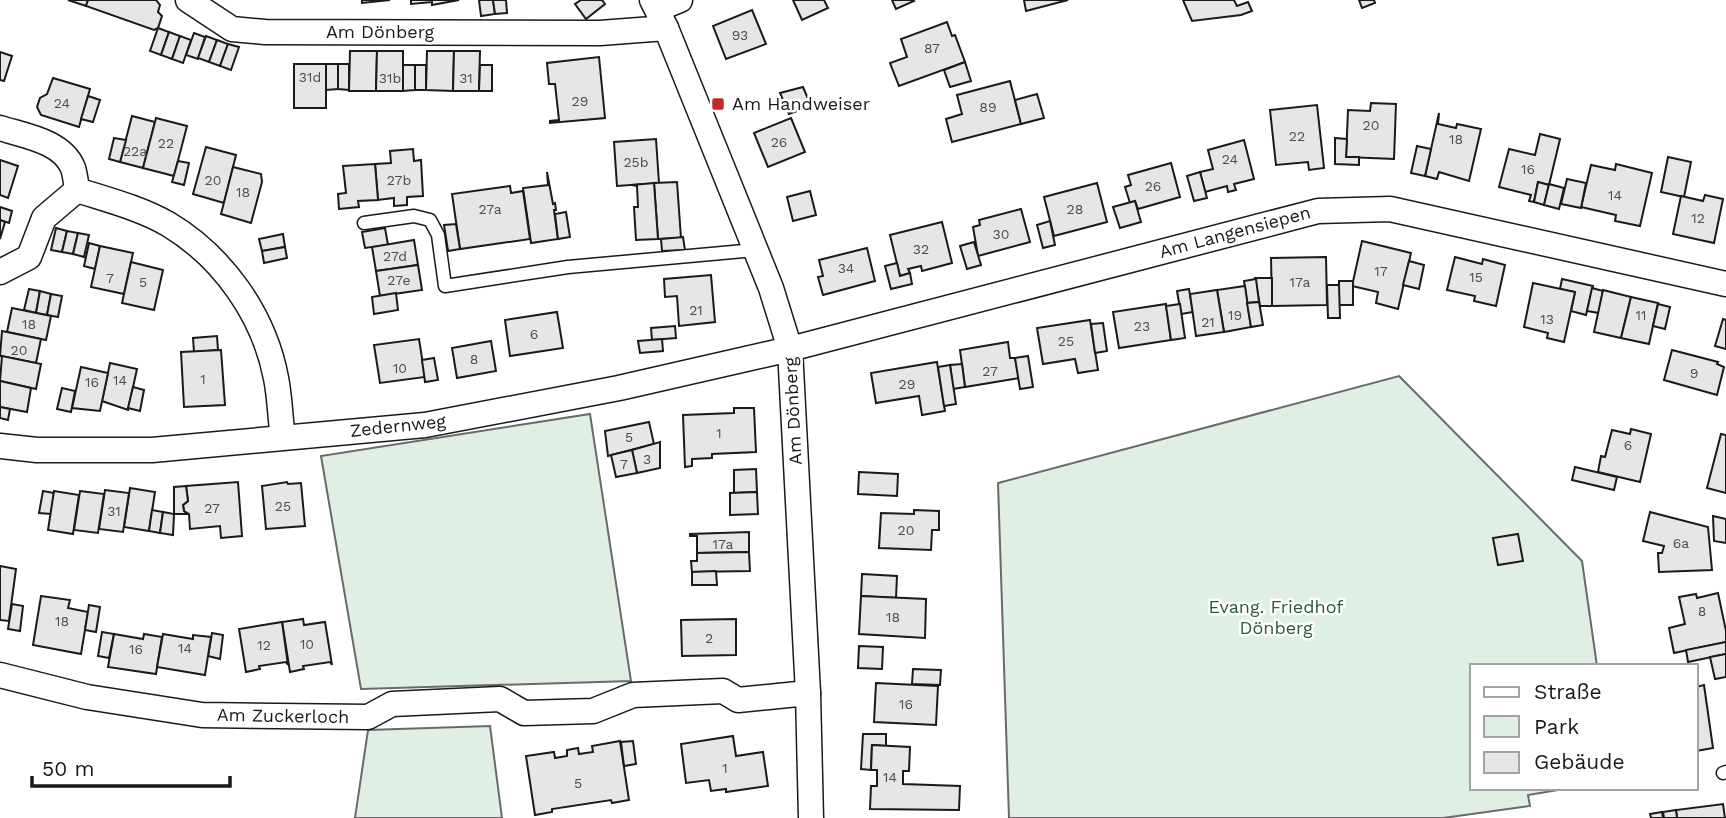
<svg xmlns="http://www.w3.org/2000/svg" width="1726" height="818" font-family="'Work Sans',sans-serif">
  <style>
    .green { fill: #e0efe3; stroke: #6a6a6a; stroke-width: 2 }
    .building { fill: #e6e6e6; stroke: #1a1a1a; stroke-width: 2 }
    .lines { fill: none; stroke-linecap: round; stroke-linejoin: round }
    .lane-casing { stroke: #1a1a1a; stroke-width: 15 }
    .street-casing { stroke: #1a1a1a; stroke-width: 27 }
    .lane { stroke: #fff; stroke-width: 12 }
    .street { stroke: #fff; stroke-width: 24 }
    .poi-dot { fill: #c62828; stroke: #fff; stroke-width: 2.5 }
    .labels { text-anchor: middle; stroke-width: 5; stroke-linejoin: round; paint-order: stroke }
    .number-label { font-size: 14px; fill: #4d4d4d }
    .street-label { font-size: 18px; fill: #1a1a1a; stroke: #fff }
    .poi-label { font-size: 18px; fill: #1a1a1a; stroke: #fff; text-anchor: start }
    .park-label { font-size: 18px; fill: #2b5a34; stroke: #fff }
  </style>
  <rect width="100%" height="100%" fill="#fff"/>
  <g class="green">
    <path d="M1399 376 1582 561 1597 666H1472V788H1570L1528 795 1530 806 1443 818H1009L998 483Z"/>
    <path d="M590 414 631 681 361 689 321 456Z"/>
    <path d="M490 726 502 818H355L368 730Z"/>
  </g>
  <g class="building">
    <path d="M68 0H88L86 6Z"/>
    <path d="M88 0H156L160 5 158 12 162 16 158 28 154 30 86 6Z"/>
    <path d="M362 0H390L362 3Z"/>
    <path d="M459 0 432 5V2L411 4V0Z"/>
    <path d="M479 0H493L495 14 481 16Z"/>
    <path d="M493 0H506L507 13 495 14Z"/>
    <path d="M581 0H602L605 4 586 19 575 4Z"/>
    <path d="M793 0H824L828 8 802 20Z"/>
    <path d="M892 0H913L914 1 896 9Z"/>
    <path d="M1024 0H1068L1026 11Z"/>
    <path d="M1183 0H1234L1237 6 1248 2 1252 11 1241 15 1192 21Z"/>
    <path d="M1359 0H1374L1375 3 1362 8Z"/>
    <path d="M752 10 766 44 726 59 713 26Z"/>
    <path d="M947 22 952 36 955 35 965 62 899 86 890 63 907 57 901 39Z"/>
    <path d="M158 28 169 32 161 55 150 51Z"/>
    <path d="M169 32 180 36 172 59 161 55Z"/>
    <path d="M194 33 205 37 198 59 186 55Z"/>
    <path d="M180 36 191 40 183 63 172 59Z"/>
    <path d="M206 36 217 40 209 62 198 58Z"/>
    <path d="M217 40 228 44 220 66 209 62Z"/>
    <path d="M228 44 239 47 231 70 220 66Z"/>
    <path d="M350 51H377L376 91H349Z"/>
    <path d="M377 51H403V91H376Z"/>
    <path d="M427 51H454L453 91 426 90Z"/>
    <path d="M454 51H480L479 91H453Z"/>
    <path d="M0 52 12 56 4 81 0 80Z"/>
    <path d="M599 57 605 118 550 123V121L559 120 555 84H549L547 63Z"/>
    <path d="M965 62 971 81 950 87 944 70Z"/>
    <rect x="294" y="64" width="32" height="44"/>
    <path d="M326 64H338V89L326 90Z"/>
    <path d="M338 64H349V90L338 89Z"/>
    <path d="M403 65H415V90L403 91Z"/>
    <rect x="415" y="65" width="11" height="25"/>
    <path d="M480 65H492V91H479Z"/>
    <path d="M53 78 90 89 79 127 41 115 37 107 40 98 47 94Z"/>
    <path d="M1010 81 1021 124 952 142 946 119 962 114 957 95Z"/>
    <path d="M803 87 811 106 789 114 780 93Z"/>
    <path d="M1037 94 1044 118 1021 124 1015 100Z"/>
    <path d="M88 96 100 100 93 122 81 119Z"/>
    <path d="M1371 103 1396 104 1394 159 1346 157 1348 110 1370 111Z"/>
    <path d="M1317 105 1324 168 1309 170 1308 162 1276 165 1270 110Z"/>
    <path d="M1439 113 1438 124 1456 128 1457 124 1481 129 1469 181 1439 172 1437 179 1425 176Z"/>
    <path d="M132 116 155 122 143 168 120 162Z"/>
    <path d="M156 118 187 126 174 176 143 168Z"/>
    <path d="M791 118 805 152 768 167 754 133Z"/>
    <path d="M1540 134 1560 139 1549 185 1538 182 1534 202 1529 201 1531 195 1499 187 1509 149 1535 155Z"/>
    <path d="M114 138 126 140 120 162 109 159Z"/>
    <path d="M1335 138 1347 139 1346 157H1359V165L1335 164Z"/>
    <path d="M656 139 659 183 617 186 614 142Z"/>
    <path d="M1244 140 1254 179 1234 184 1236 190 1228 192 1227 186 1205 192 1200 172 1213 169 1208 150Z"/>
    <path d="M1417 146 1431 149 1425 176 1411 173Z"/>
    <path d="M206 147 236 155 224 203 193 194Z"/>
    <path d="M413 149 414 161 421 160 423 196 407 197V205L394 206V198L378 200 375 164 391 163 390 151Z"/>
    <path d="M1668 157 1691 162 1684 197 1661 192Z"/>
    <path d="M0 160 18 166 8 198 0 195Z"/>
    <path d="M178 161 189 163 184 185 172 182Z"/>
    <path d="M1171 163 1180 197 1138 209 1135 201 1130 203 1125 187 1131 185 1128 175Z"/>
    <path d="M375 164 378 200 358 201 359 207 339 209 338 194 346 193 343 166Z"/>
    <path d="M1616 164 1652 173 1640 226 1615 221 1616 215 1581 207 1591 165 1615 170Z"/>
    <path d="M233 167 261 174 262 182 251 223 221 214Z"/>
    <path d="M547 172 553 204 555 203 556 210H554L558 239 531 243 523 188 548 185Z"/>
    <path d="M1200 172 1207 198 1194 201 1187 176Z"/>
    <path d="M1567 179 1586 183 1581 208 1561 204Z"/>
    <path d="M677 182 681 238 658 239 654 183Z"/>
    <path d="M1538 182 1549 185 1544 205 1534 202Z"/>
    <path d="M654 183 658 239 636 240 634 207H638L637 186 632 185Z"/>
    <path d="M1097 183 1107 222 1054 236 1044 197Z"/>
    <path d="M1549 184 1564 188 1559 209 1544 205Z"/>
    <path d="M510 186 511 193 523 191 530 239 460 249 452 194Z"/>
    <path d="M810 191 816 215 793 221 787 197Z"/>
    <path d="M1705 195 1723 199 1714 243 1673 234 1681 196 1703 201Z"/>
    <path d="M1135 201 1141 222 1120 228 1113 207Z"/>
    <path d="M0 207 12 211 9 223 0 220Z"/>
    <path d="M1021 209 1030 242 978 256 973 227 980 225 979 220Z"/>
    <path d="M566 212 570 237 558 239 555 214Z"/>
    <path d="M0 220 5 222 0 239Z"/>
    <path d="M1050 221 1055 245 1043 248 1037 225Z"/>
    <path d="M942 222 952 263 922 271 921 266 908 269 910 273 900 276 890 235Z"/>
    <path d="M456 224 460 249 448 251 444 225Z"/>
    <path d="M56 228 67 231 62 252 51 250Z"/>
    <path d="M385 228 388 245 365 248 362 232Z"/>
    <path d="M67 231 78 233 73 254 62 252Z"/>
    <path d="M78 233 89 235 84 257 73 254Z"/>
    <path d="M283 234 285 247 262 251 259 239Z"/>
    <path d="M683 237 685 250 662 251 661 239Z"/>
    <path d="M414 240 418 265 376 271 372 247Z"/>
    <path d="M1362 241 1411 253 1398 309 1376 303 1378 292 1352 286Z"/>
    <path d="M974 242 981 265 967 269 960 246Z"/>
    <path d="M89 243 100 246 95 269 84 266Z"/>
    <path d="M100 246 133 253 124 294 91 287Z"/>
    <path d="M285 247 287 258 264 263 262 251Z"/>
    <path d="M867 248 875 281 823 295 818 277 823 276 819 260Z"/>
    <path d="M1326 257 1327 305 1272 306 1271 258Z"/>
    <path d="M1455 257 1482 264 1483 259 1505 265 1496 306 1474 301 1475 296 1447 290Z"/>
    <path d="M1409 261 1424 265 1419 289 1403 285Z"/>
    <path d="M131 262 163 270 154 310 122 303Z"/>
    <path d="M897 263 900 276 910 273 912 284 891 289 885 266Z"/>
    <path d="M418 265 422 290 380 296 376 271Z"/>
    <path d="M711 275 715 322 679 326 677 296 665 297 664 279Z"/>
    <path d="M1255 278H1272V306H1260Z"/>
    <path d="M1256 279 1259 302 1247 303 1244 281Z"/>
    <path d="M1562 279 1593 286 1586 315 1571 311 1575 292 1560 289Z"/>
    <rect x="1339" y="281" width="14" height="24"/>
    <path d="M1533 283 1575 292 1564 342 1547 338 1548 333 1524 327Z"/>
    <path d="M1327 285H1339L1340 318H1328Z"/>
    <path d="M1245 286 1251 327 1224 332 1217 290Z"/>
    <path d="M1592 288 1603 291 1599 313 1587 311Z"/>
    <path d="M29 289 40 291 36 313 24 310Z"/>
    <path d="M1189 289 1193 312 1181 314 1177 291Z"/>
    <path d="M1217 290 1224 332 1196 336 1190 294Z"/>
    <path d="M1603 290 1631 297 1621 338 1594 332Z"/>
    <path d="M40 291 51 294 47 315 36 313Z"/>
    <path d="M396 293 398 310 374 314 372 297Z"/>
    <path d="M51 294 62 296 58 317 47 315Z"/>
    <path d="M1631 297 1658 303 1649 344 1621 338Z"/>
    <path d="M1259 302 1263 325 1251 327 1247 303Z"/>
    <path d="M1166 304 1171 340 1119 348 1113 312Z"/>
    <path d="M1180 304 1185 338 1171 340 1166 306Z"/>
    <path d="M1658 304 1670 307 1665 329 1653 326Z"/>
    <path d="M12 308 51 316 46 340 7 332Z"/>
    <path d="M557 312 563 348 510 356 505 320Z"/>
    <path d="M1723 319 1726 320V349L1715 346Z"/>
    <path d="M1090 320 1098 370 1078 373 1075 359 1043 364 1037 328Z"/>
    <path d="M1103 323 1107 351 1095 353 1091 324Z"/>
    <path d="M675 326 676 338 652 340 651 328Z"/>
    <path d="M2 331 41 339 36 363 0 356Z"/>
    <path d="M217 336 218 350 194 352 193 338Z"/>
    <path d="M419 339 425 377 380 383 374 345Z"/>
    <path d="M662 339 663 351 640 353 638 341Z"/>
    <path d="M491 341 496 371 457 378 452 348Z"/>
    <path d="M1008 342 1010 358H1015L1019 378 965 387 960 350Z"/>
    <path d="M221 350 225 405 184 407 181 352Z"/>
    <path d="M1672 350 1718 362 1717 364 1724 367 1717 395 1664 380Z"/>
    <path d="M2 356 41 364 36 389 0 381Z"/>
    <path d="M1028 356 1033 387 1020 389 1015 358Z"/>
    <path d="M434 358 438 380 425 382 422 360Z"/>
    <path d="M937 362 945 411 922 415 919 396 876 403 871 373Z"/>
    <path d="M110 363 137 369 128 410 102 401Z"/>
    <path d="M962 364 965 387 953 389 950 365Z"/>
    <path d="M950 365 956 404 944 406 938 367Z"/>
    <path d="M81 367 108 373 100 411 72 408Z"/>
    <path d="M0 381 31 388 27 412 0 407Z"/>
    <path d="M133 387 144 390 140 411 128 408Z"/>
    <path d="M62 388 75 391 71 412 57 409Z"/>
    <path d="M0 407 10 409 8 420 0 418Z"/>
    <path d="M734 408H754L756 452 712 454V458L692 459V466L685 467 683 415 734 413Z"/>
    <path d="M649 422 654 444 608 456 605 431Z"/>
    <path d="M1631 429 1651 434 1640 482 1598 472 1601 456 1605 457 1612 430 1630 434Z"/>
    <path d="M1721 434 1726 435V493L1707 488Z"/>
    <path d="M660 442V468L637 473 632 450Z"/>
    <path d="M632 450 637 473 616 477 611 455Z"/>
    <path d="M1575 467 1617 477 1614 490 1572 480Z"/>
    <path d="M756 469 757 492 734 493V470Z"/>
    <path d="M859 472 898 474 897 496 858 494Z"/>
    <path d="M238 482 242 536 221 538 220 526 190 529 189 514 184 511 183 505 188 501 186 486Z"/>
    <path d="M287 482 288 484 301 483 305 526 266 529 262 486Z"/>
    <path d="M186 486 188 501 183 505 184 511 187 514H174V487Z"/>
    <path d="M130 488 155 492 149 531 124 527Z"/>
    <path d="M105 490 129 493 123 532 99 529Z"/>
    <path d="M43 491 54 493 51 514 39 513Z"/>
    <path d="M54 491 79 495 73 534 48 530Z"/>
    <path d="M80 491 104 494 98 533 74 530Z"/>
    <path d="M757 492 758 514 730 515V493Z"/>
    <path d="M152 510 163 512 160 533 149 531Z"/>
    <path d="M914 510 939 511V530H932L931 550 879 548 881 513 914 514Z"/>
    <path d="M163 512 174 514 173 535 160 533Z"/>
    <path d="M1650 512 1708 527 1712 570 1659 572 1658 553H1662L1664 546 1643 541Z"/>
    <path d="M1713 516 1726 519V543L1714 541Z"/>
    <path d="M749 532V552L697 553V536H690V534Z"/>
    <path d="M1518 534 1523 561 1498 565 1493 538Z"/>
    <path d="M749 552 750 571 692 572 691 561H697V553Z"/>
    <path d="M0 566 16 569 9 621 0 620Z"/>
    <path d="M716 571 717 585H692V572Z"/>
    <path d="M862 574 897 576 896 598 861 596Z"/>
    <path d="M1718 593 1726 631V642L1674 653 1669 628 1685 624 1679 597 1696 594 1697 598Z"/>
    <path d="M41 596 70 600 68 608 88 612 81 654 33 645Z"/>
    <path d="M861 596 926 599 925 638 859 634Z"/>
    <path d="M12 604 23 606 20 631 8 629Z"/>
    <path d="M89 605 100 607 96 632 85 630Z"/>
    <path d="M303 619 304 625 325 622 332 665 330 662 303 666 304 669 290 672 282 622Z"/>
    <path d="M736 619V655L682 656 681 620Z"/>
    <path d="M282 622 288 665 286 662 259 666 260 669 246 672 239 629Z"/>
    <path d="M102 632 114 634 109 658 98 656Z"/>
    <path d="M212 633 223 635 220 659 208 656Z"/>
    <path d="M114 634 143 639 144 634 162 637 156 674 108 667Z"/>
    <path d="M163 634 193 639V635L211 637 205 675 157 667Z"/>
    <path d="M1726 642V654L1688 662 1686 650Z"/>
    <path d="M859 646 883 647 882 669 858 668Z"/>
    <path d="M1726 654V677L1715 679 1710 657Z"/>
    <path d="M913 669 941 670 940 685 912 684Z"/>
    <path d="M876 683 938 686 936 725 874 722Z"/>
    <path d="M1704 685 1713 748 1696 751V687Z"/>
    <path d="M863 734H886V746L872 745 871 770 861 769Z"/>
    <path d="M733 736 736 756 763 752 768 786 726 792V789L711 791 709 780 686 783 681 744Z"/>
    <path d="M620 741 629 800 612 803 611 800 552 809V812L535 815 526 756 554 752 555 758 567 756V750L578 748 579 754 593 752 592 746Z"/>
    <path d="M633 741 636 764 624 766 621 742Z"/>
    <path d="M872 745 910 747 909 771H903V784L960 786 959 810 870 809 871 786H877V770H871Z"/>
    <path d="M1723 804 1725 818H1677L1676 810Z"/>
    <path d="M1676 810 1677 818H1664L1663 812Z"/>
    <path d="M1662 812 1663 818H1651L1650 814Z"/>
  </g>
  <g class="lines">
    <g class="lane-casing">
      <g id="lane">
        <path d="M364 223 414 216 430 220 438 235 445 286 568 267 755 250"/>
        <path d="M1723 773 1726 772"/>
      </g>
    </g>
    <g class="street-casing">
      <g id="street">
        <path d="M188 0 232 29 265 32 600 33 666 28"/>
        <path d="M652 0 666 28 771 288 790 349 808 693 811 818"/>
        <path d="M658 9 680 0"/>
        <path d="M0 128C25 136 62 141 73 168 75 174 76 183 77 190"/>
        <path d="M77 190C108 200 140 208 168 224 223 257 264 315 276 378 280 398 280 418 283 437"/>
        <path d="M0 272 29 257 44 218 77 190"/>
        <path d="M0 446 37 450H152L425 425 619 388 790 349 1318 211 1390 209 1726 284"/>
        <path d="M0 675 87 697 202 715 368 717 392 704 500 699 524 713 593 711 633 695 723 691 738 700 808 693"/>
      </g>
    </g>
    <use href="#lane" class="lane"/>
    <use href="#street" class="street"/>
  </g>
  <rect class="poi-dot" x="711" y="97" width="14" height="14" rx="3.5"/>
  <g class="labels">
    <g class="number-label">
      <text x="740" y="40">93</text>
      <text x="932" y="53">87</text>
      <text x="310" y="82">31d</text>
      <text x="390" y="83">31b</text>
      <text x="466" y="83">31</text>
      <text x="580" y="106">29</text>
      <text x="62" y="108">24</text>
      <text x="988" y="112">89</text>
      <text x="1371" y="130">20</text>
      <text x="1297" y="141">22</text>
      <text x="1456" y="144">18</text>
      <text x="779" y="147">26</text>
      <text x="166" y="148">22</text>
      <text x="135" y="156">22a</text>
      <text x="1230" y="164">24</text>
      <text x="636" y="167">25b</text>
      <text x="1528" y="174">16</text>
      <text x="213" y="185">20</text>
      <text x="399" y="185">27b</text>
      <text x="1153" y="191">26</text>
      <text x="243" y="197">18</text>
      <text x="1615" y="200">14</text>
      <text x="490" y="214">27a</text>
      <text x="1075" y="214">28</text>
      <text x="1698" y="223">12</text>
      <text x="1001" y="239">30</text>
      <text x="921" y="254">32</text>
      <text x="395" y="261">27d</text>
      <text x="846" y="273">34</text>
      <text x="1381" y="276">17</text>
      <text x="1476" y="282">15</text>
      <text x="110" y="283">7</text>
      <text x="399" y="285">27e</text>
      <text x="143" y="287">5</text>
      <text x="1300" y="287">17a</text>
      <text x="696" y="315">21</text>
      <text x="1235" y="320">19</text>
      <text x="1641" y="320">11</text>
      <text x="1547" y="324">13</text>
      <text x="1208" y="327">21</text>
      <text x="29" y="329">18</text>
      <text x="1142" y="331">23</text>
      <text x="534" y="339">6</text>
      <text x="1066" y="346">25</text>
      <text x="19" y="355">20</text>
      <text x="474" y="364">8</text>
      <text x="400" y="373">10</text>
      <text x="990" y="376">27</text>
      <text x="1694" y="378">9</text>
      <text x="203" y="384">1</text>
      <text x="120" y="385">14</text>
      <text x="92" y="387">16</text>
      <text x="907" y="389">29</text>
      <text x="719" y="438">1</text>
      <text x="629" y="442">5</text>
      <text x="1628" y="450">6</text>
      <text x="647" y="464">3</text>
      <text x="624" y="469">7</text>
      <text x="283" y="511">25</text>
      <text x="212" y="513">27</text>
      <text x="114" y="516">31</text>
      <text x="906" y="535">20</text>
      <text x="1681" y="548">6a</text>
      <text x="723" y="549">17a</text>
      <text x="1702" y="616">8</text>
      <text x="893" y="622">18</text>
      <text x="62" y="626">18</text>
      <text x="709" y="643">2</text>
      <text x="307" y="649">10</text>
      <text x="264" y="650">12</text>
      <text x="185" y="653">14</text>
      <text x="136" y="654">16</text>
      <text x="906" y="709">16</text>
      <text x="725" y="773">1</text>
      <text x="890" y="782">14</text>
      <text x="578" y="788">5</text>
    </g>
    <g class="street-label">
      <text x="380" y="38">Am Dönberg</text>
      <text transform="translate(1235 232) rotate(-15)" y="6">Am Langensiepen</text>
      <text transform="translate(793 411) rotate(-93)" y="6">Am Dönberg</text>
      <text transform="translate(398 426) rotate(-6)" y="6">Zedernweg</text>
      <text transform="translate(283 716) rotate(1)" y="6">Am Zuckerloch</text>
    </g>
    <g class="poi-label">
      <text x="732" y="110">Am Handweiser</text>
    </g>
    <g class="park-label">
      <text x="1276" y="613">Evang. Friedhof<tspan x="1276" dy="21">Dönberg</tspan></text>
    </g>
  </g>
  <rect x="1470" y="664" width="228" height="126" fill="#ffffff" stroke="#a3a3a3" stroke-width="2"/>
  <rect x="1484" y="687" width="35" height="10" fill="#ffffff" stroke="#a3a3a3" stroke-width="2"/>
  <text x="1534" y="699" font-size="21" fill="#1a1a1a">Straße</text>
  <rect x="1484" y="716" width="35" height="21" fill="#e0efe3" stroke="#a3a3a3" stroke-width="2"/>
  <text x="1534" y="734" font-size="21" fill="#1a1a1a">Park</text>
  <rect x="1484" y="752" width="35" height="21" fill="#e6e6e6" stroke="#a3a3a3" stroke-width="2"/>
  <text x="1534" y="769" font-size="21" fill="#1a1a1a">Gebäude</text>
  <path d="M32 776v10h198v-10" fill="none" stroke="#1a1a1a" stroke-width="3.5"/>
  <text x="42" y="776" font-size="21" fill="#1a1a1a" stroke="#ffffff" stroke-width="5" paint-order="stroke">50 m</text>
</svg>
